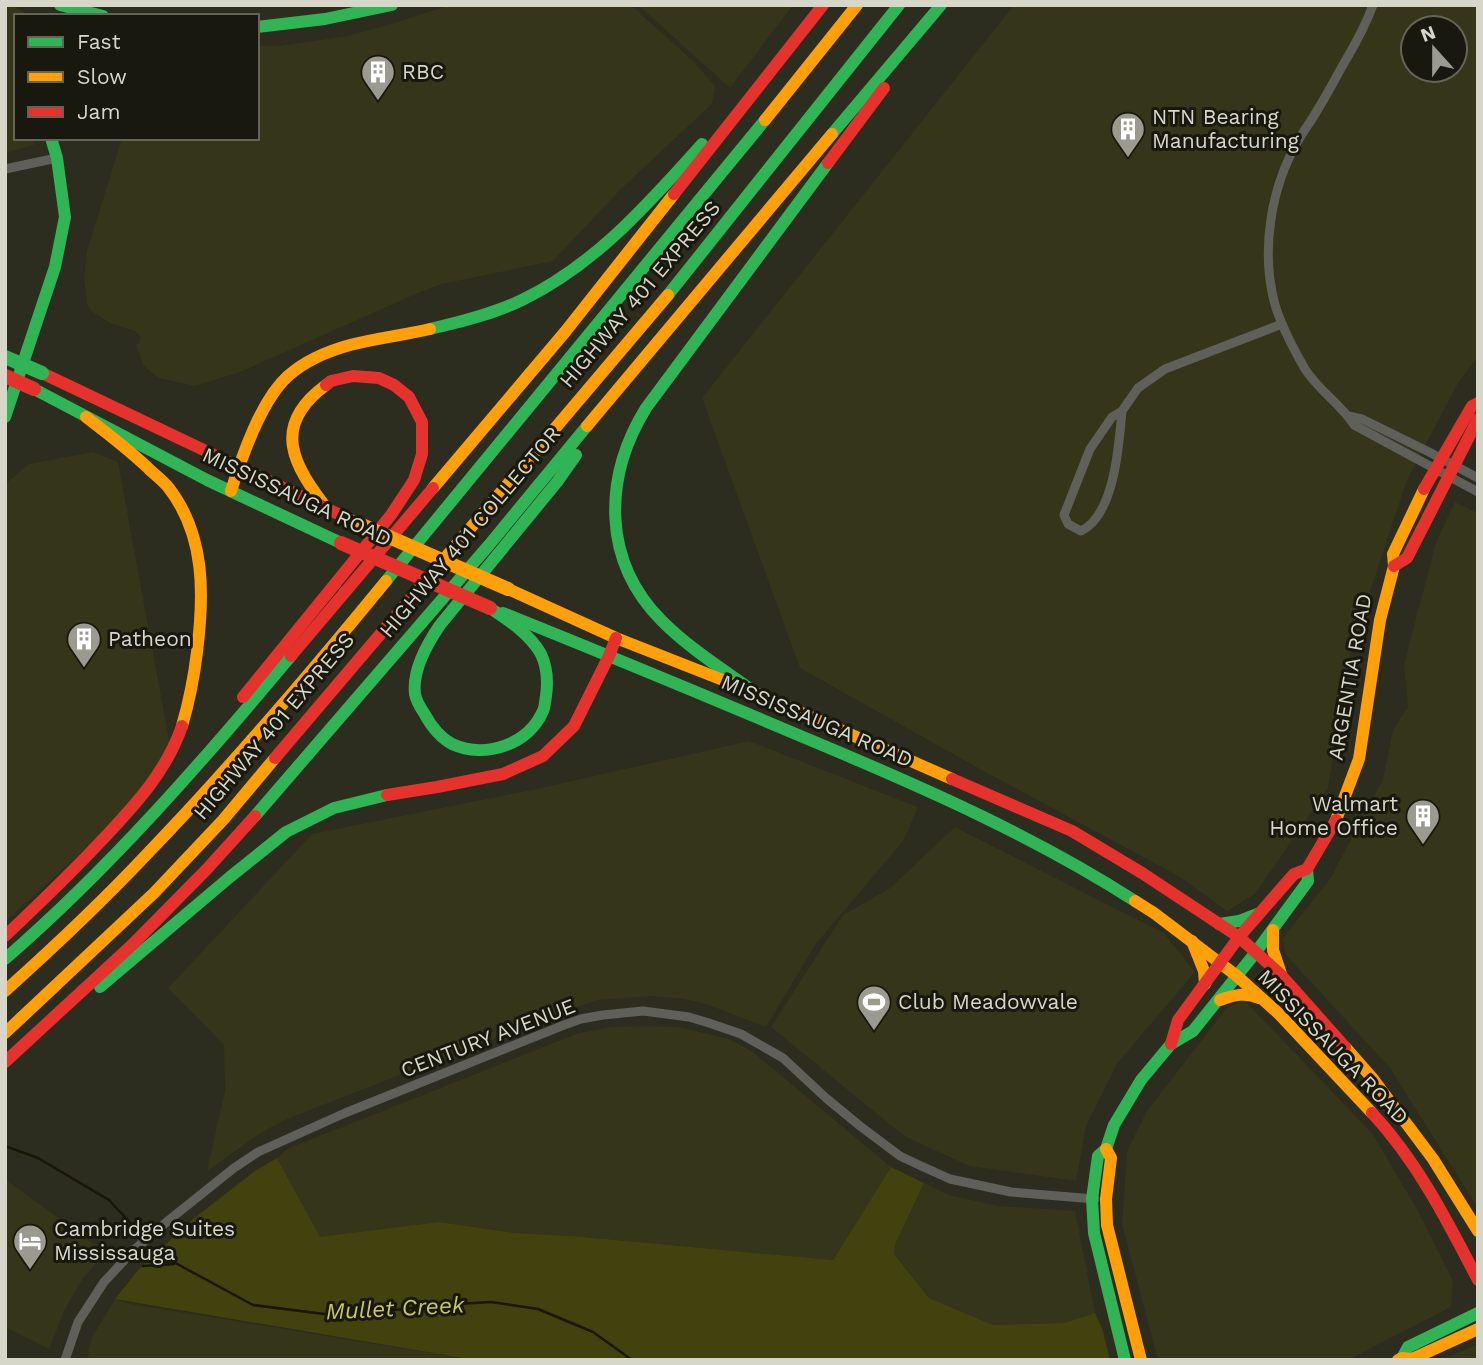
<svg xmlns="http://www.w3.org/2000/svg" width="1483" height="1365" font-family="'Work Sans',sans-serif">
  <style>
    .built { fill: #353519; fill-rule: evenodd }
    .green { fill: #42420e }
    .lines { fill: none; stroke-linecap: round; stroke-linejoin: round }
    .stream { stroke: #171704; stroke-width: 2.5 }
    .street { stroke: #60605b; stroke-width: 9 }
    .fast { stroke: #30b455; stroke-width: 12 }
    .slow { stroke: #ff9f0a; stroke-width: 12 }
    .jam { stroke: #e5322d; stroke-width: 12 }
    .fast-bridge { stroke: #30b455; stroke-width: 14 }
    .slow-bridge { stroke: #ff9f0a; stroke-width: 14 }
    .jam-bridge { stroke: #e5322d; stroke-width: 14 }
    .labels { text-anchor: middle; stroke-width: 6; stroke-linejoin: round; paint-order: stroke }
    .poi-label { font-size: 21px; fill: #d6d7c9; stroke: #18180e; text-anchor: start }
    .street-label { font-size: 21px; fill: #d6d7c9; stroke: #18180e }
    .water-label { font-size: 23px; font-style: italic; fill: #c8c760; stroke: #18180e }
  </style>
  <rect width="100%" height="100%" fill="#2c2c1f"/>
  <g class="built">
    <path d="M5 5H11L32 16H16V138H33L34 145 5 153Z"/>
    <path d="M450 5H631L694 62 715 86 712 104 622 188 553 261 442 284 418 293 240 372 195 386 158 378 143 365 137 346 141 337 135 331 110 323 91 311 87 304 84 279 87 251 122 138H257V46H279L347 36 394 23Z"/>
    <path d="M638 5H793L730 88Z"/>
    <path d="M1014 5H1478V356L1457 385 1407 480 1350 652 1328 788 1255 894 1227 911 1180 877 978 768 800 668 702 398ZM1413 28H1455V70H1413Z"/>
    <path d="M93 452 118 462 172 756 155 785 5 922V484L29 464Z"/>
    <path d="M1455 502 1478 513V1208L1390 1068 1285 954 1282 939 1330 879 1383 779 1393 730 1408 707 1404 665 1436 542Z"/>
    <path d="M749 741 918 807 904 840 815 945 766 1027 706 1004 684 999 652 996 599 1000 564 1011 287 1119 262 1132 207 1171 225 1090 224 1045 168 988 312 834 541 788Z"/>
    <path d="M955 827 1164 933 1195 972 1117 1064 1086 1126 1076 1181 969 1166 904 1136 771 1027 843 915 890 888Z"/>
    <path d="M1245 1001 1372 1133 1417 1209 1453 1281 1451 1307 1348 1360H1158L1122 1224 1127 1151 1147 1111 1228 1006Z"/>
    <path d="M644 1026 679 1027 729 1039 753 1052 891 1167 833 1260 573 1236 515 1233 439 1222 320 1238 277 1158 289 1148 576 1034 610 1027Z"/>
    <path d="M5 1179 106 1253 83 1278 65 1309 49 1349 5 1327Z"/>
    <path d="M924 1183 949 1195 999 1206 1075 1211 1095 1313 1064 1323 993 1325 929 1298 894 1254 895 1245Z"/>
    <path d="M115 1299 131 1304 474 1360H87L92 1337Z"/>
    <path d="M1478 1344V1360H1441Z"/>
  </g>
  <path class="green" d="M277 1158 320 1237 439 1222 515 1233 573 1236 833 1260 891 1167 924 1183 895 1245 894 1254 929 1298 993 1325 1064 1323 1095 1313 1102 1328 1110 1360H474L115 1299 139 1269 193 1219 255 1171Z"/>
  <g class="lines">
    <g class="stream">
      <path d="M5 1146 38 1158 109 1200 134 1227"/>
      <path d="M157 1253 253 1305 340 1316 439 1305 491 1302 538 1309 593 1332 632 1360"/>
      <path d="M143 1266 174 1264"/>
    </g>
    <g class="street">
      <path d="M1373 5C1366 24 1357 41 1347 58 1337 75 1328 93 1318 109 1312 120 1304 130 1298 141 1271 187 1261 249 1274 301 1280 324 1293 348 1305 369 1318 390 1341 404 1354 425L1478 492"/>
      <path d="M5 169 57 158"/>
      <path d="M1122 411C1119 443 1115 515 1081 531L1068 524 1064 515 1090 449 1112 417 1122 411 1138 388 1165 369 1282 324"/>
      <path d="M1348 416 1362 419 1429 452 1478 478"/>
      <path d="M65 1360 78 1322 104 1282 134 1250 169 1220 234 1168 258 1152 345 1113 564 1025 581 1019 603 1015 643 1011 689 1017 709 1023 741 1034 783 1058 826 1098 860 1126 900 1156 919 1165 950 1179 1011 1192 1095 1199"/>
    </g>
    <g class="fast">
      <path d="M60 5 103 16"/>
      <path d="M257 27 325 19 392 5"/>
      <path d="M832 134 941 5"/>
      <path d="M668 295 899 5"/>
      <path d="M430 329C461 322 493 314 522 300 595 265 649 203 702 144"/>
      <path d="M34 389 207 480 341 543"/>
      <path d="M5 417 55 267 65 217 57 158 51 138"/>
      <path d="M386 581 765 120"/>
      <path d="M490 608C508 620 530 634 541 654 547 667 548 682 546 696 545 701 545 707 543 711 528 745 485 759 452 744 439 737 431 726 424 713 420 707 416 701 415 694 412 670 427 644 440 625L557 482 576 455"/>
      <path d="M503 613C610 656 716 700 822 745 929 790 1037 838 1135 901"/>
      <path d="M756 693C724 670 690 649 662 621 602 561 603 478 646 408L828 163"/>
      <path d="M255 816 489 545 587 426"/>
      <path d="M1219 924 1239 921 1257 914"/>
      <path d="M5 959C110 868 202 762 291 656"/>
      <path d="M100 987 230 877 286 832 334 808 387 795"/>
      <path d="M1402 1358 1408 1347 1478 1313"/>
      <path d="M1125 1360 1094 1233 1092 1199 1098 1156 1106 1149 1114 1125 1141 1080 1171 1044 1193 1031 1256 952 1308 881 1307 869"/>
    </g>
    <g class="slow">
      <path d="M765 120 857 5"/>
      <path d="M326 385C270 426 293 465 328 510"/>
      <path d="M86 417C107 433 129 450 148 468 155 475 162 480 168 487 206 535 204 596 197 652 194 677 189 702 182 726"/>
      <path d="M587 426 832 134"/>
      <path d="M433 488 565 332 674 194"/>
      <path d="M231 491C242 456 261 400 288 376 306 360 328 351 350 345 377 338 404 335 430 329"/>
      <path d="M440 564 668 295"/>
      <path d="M508 589 616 638 756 693 952 779"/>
      <path d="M1336 820 1359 759 1380 620 1394 566 1393 554 1424 489"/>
      <path d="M1135 901 1154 913 1237 976 1278 1013 1372 1113"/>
      <path d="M1273 930V950L1281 974"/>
      <path d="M1192 941 1204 971 1205 984"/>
      <path d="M5 991C54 947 102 902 147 854 231 767 309 675 386 581"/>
      <path d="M1220 1000C1234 995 1245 992 1259 998"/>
      <path d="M5 1033 154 893 223 820 275 758"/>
      <path d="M1345 1047 1373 1079 1433 1159 1478 1231"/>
      <path d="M1106 1149 1111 1158 1106 1199 1107 1225 1141 1360"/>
      <path d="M1398 1360 1402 1358 1412 1359 1478 1329"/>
    </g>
    <g class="jam">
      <path d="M828 163 884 88"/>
      <path d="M674 194 823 5"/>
      <path d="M42 373 355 522"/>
      <path d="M1424 489 1472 406 1478 403"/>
      <path d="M1394 566 1407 558 1478 419"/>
      <path d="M291 656 433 488"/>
      <path d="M243 697 391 515 414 480 422 454V422L409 397 394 385 379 378 353 376 331 381 326 385"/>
      <path d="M275 758 440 564"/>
      <path d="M952 779 1072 831 1142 873 1239 937 1281 975 1345 1047"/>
      <path d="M387 795 437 787 503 774 543 756 574 726 609 656 616 638"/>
      <path d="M5 936C39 904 73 871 105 837 137 803 167 770 182 726"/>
      <path d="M1171 1044 1178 1020 1239 937 1294 874 1307 869 1336 820"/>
      <path d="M5 1062 132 945 207 869 255 816"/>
      <path d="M1372 1113C1417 1161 1448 1222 1478 1280"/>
    </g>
    <path class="fast-bridge" d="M5 357 42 373"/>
    <path class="slow-bridge" d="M355 522 508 589"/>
    <g class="jam-bridge">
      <path d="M5 376 34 389"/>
      <path d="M341 543 490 608"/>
    </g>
  </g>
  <defs>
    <g id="building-pin" transform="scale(1.75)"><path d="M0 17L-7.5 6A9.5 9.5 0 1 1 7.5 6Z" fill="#9a9b8e" stroke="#18180e"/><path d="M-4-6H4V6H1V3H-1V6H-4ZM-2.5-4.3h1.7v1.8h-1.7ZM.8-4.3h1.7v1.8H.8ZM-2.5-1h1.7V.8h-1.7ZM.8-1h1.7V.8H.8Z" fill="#fff"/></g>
    <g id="stadium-pin" transform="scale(1.75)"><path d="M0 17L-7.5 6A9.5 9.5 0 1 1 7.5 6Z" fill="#9a9b8e" stroke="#18180e"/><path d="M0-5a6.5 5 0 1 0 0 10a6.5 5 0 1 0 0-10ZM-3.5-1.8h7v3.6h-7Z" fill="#fff"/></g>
    <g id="hotel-pin" transform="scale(1.75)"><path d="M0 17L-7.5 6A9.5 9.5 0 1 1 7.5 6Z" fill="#9a9b8e" stroke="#18180e"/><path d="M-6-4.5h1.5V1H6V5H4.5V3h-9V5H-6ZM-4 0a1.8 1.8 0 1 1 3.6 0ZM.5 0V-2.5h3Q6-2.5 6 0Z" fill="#fff"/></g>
  </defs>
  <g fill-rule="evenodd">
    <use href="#building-pin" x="378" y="72"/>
    <use href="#building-pin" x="1128" y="129"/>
    <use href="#building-pin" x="84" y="639"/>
    <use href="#building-pin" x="1423" y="816"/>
    <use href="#stadium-pin" x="874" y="1002"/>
    <use href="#hotel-pin" x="30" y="1241"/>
  </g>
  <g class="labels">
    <g class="poi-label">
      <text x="402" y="79">RBC</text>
      <text x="1152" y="124">NTN Bearing<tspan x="1152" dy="24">Manufacturing</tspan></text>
      <text x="108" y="646">Patheon</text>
      <text x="1398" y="811" text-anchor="end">Walmart<tspan x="1398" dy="24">Home Office</tspan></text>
      <text x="898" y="1009">Club Meadowvale</text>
      <text x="54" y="1236">Cambridge Suites<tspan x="54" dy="24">Mississauga</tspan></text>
    </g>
    <g class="street-label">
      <text transform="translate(640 294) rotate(-50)" y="7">HIGHWAY 401 EXPRESS</text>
      <text transform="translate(297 497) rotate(25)" y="7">MISSISSAUGA ROAD</text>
      <text transform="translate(470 532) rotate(-50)" y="7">HIGHWAY 401 COLLECTOR</text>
      <text transform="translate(1350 677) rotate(-80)" y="7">ARGENTIA ROAD</text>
      <text transform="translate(817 721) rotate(23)" y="7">MISSISSAUGA ROAD</text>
      <text transform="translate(274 726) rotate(-50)" y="7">HIGHWAY 401 EXPRESS</text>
      <text transform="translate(488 1038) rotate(-21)" y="7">CENTURY AVENUE</text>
      <text transform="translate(1333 1047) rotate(46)" y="7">MISSISSAUGA ROAD</text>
    </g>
    <g class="water-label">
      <text transform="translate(395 1308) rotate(-3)" y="8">Mullet Creek</text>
    </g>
  </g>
  <rect width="1483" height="1365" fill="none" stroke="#d6d7c9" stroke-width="14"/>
  <rect x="14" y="14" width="245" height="126" fill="#18180e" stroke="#646459" stroke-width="2"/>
  <rect x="28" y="37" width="35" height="10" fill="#30b455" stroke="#646459" stroke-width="2"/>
  <text x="77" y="49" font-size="21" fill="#d6d7c9">Fast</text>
  <rect x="28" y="72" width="35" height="10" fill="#ff9f0a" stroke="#646459" stroke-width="2"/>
  <text x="77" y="84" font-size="21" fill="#d6d7c9">Slow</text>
  <rect x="28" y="107" width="35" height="10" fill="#e5322d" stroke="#646459" stroke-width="2"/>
  <text x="77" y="119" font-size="21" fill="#d6d7c9">Jam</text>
  <g transform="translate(1434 49) rotate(339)"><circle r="33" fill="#18180e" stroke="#646459" stroke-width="2"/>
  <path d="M0-5L12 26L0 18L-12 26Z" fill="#9a9b8e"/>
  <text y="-10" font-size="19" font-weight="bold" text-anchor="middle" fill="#d6d7c9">N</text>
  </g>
</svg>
